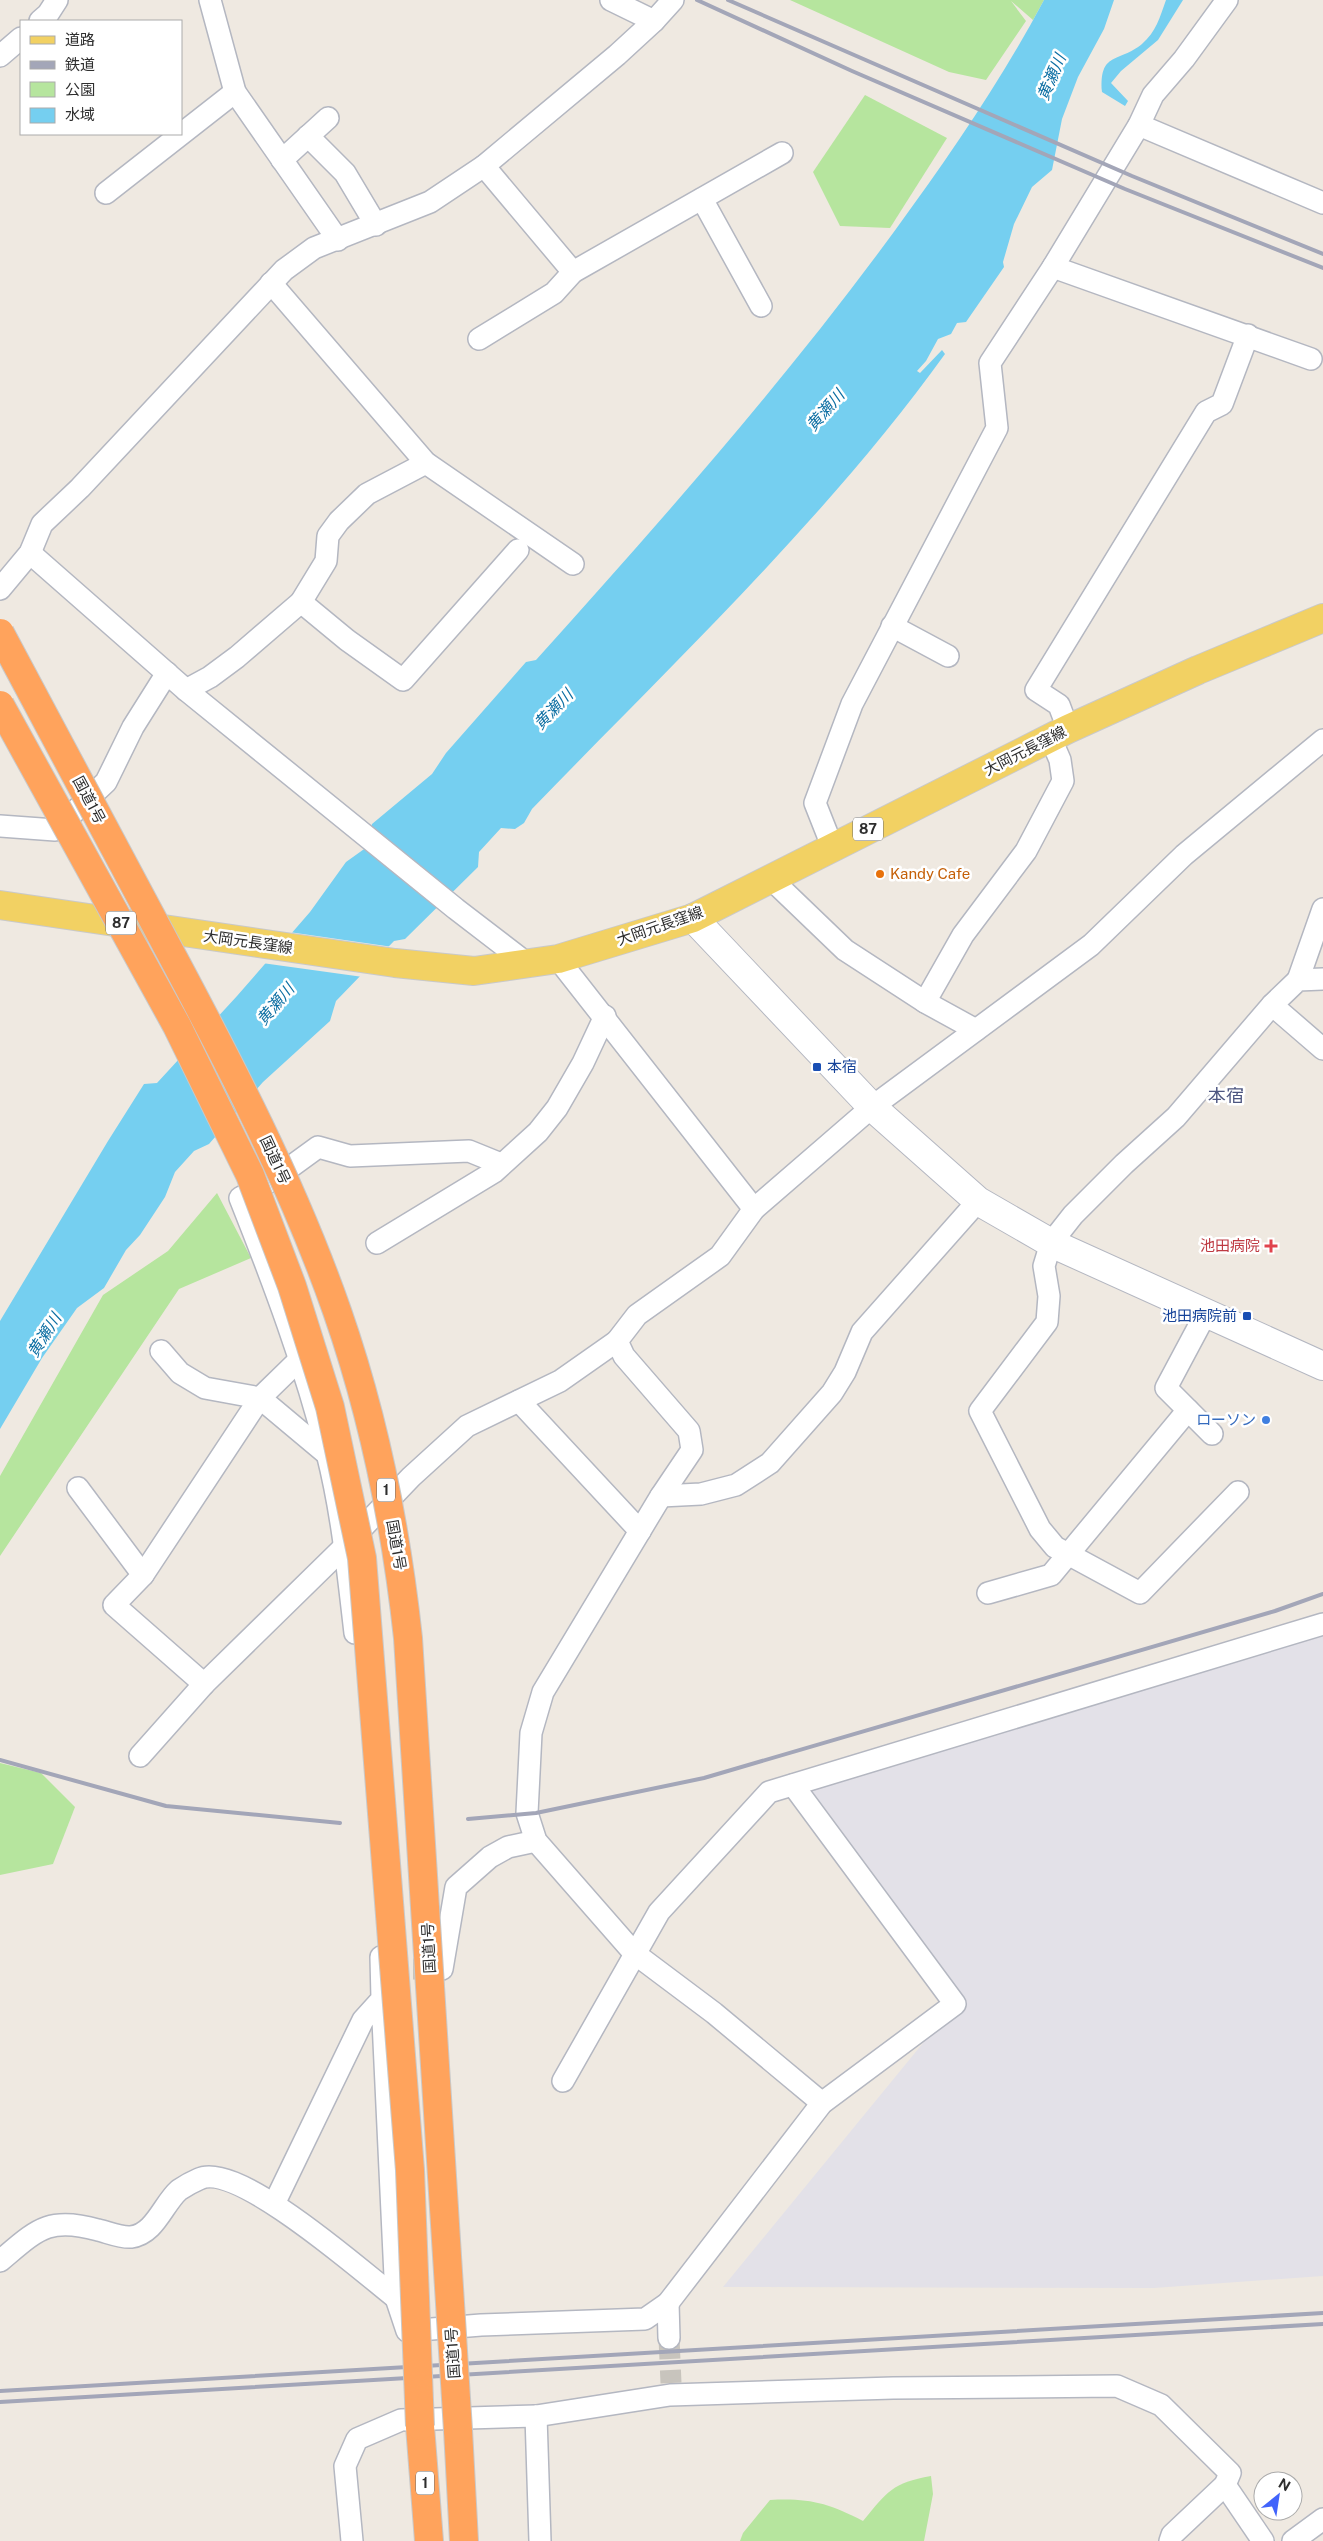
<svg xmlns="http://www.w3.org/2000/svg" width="1323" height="2541" font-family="'Public Sans','Noto Sans JP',sans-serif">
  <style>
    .industrial { fill: #e3e1e8 }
    .green { fill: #b6e59e }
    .water { fill: #75cff0 }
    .pier { fill: #efe9e1 }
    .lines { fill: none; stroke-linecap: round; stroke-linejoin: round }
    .street-tunnel { stroke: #c8c4bd; stroke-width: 21; stroke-dasharray: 21 11; stroke-linecap: butt }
    .street-casing { stroke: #b4b7c1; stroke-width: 24 }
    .secondary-casing { stroke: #b4b7c1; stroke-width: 30 }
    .primary-casing { stroke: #c9c9c9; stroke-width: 30 }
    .highway-casing { stroke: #c9c9c9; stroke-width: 30 }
    .street { stroke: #fff; stroke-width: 21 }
    .secondary { stroke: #fff; stroke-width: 28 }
    .primary { stroke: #f2d163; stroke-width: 28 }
    .highway { stroke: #ffa35c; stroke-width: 28 }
    .rail { stroke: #a3a6b8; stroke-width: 4 }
    .highway-bridge-casing { stroke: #c9c9c9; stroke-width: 30; stroke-linecap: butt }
    .highway-bridge { stroke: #ffa35c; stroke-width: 28 }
    .food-dot { fill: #e8710a; stroke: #fff; stroke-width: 2 }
    .transit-dot { fill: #1a4fb4; stroke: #fff; stroke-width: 2 }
    .health-dot { fill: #e0444e; stroke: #fff; stroke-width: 2 }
    .shop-dot { fill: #3f7fe0; stroke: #fff; stroke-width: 2 }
    .labels { text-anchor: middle; stroke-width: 5; stroke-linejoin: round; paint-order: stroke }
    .shield { fill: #fff; stroke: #6d6d6d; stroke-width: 1 }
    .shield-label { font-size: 14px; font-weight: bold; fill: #2e2e2e }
    .street-label { font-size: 15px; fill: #2e2e2e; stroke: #fff }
    .food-label { font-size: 15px; fill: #c56008; stroke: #fff; text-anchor: start }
    .transit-label { font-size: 15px; fill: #164399; stroke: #fff; text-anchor: start }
    .health-label { font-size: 15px; fill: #be3a42; stroke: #fff; text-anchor: end }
    .shop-label { font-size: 15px; fill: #366cbe; stroke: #fff; text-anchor: end }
    .water-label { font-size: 16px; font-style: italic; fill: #0d6fa3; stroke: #fff }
    .quarter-label { font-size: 18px; fill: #4d5680; stroke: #fff }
  </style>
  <rect width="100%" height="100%" fill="#efe9e1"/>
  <path class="industrial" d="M1323 1635V2276L1154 2288 723 2287 955 2004 796 1789Z"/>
  <g class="green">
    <path d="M790 0H1044L1033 20 1011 1 1026 21 986 80 949 72Z"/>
    <path d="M865 95 947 138 890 228 840 226 813 172Z"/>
    <path d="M217 1193 251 1258 179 1289 0 1556V1476L103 1295 168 1251Z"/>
    <path d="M0 1763 41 1773 75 1807 53 1864 0 1875Z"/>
    <path d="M931 2476 933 2494 924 2541H740L743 2533 770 2500C809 2498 828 2503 863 2521 888 2491 892 2483 931 2476Z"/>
  </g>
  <g class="water">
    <path d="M1044 0H1114L1104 29 1078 77 1062 119 1052 170 1032 187 1014 224 1003 262 1004 267 966 322 957 323 951 334 938 339 926 361 917 371 920 373 942 350 945 354C827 518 672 664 532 809L524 823 515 829 501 828 479 852 478 867 405 939 394 941 336 1001 330 1021 263 1082 209 1144 194 1151 175 1172 165 1197 140 1235 126 1250 104 1288 77 1308 42 1358 0 1429V1321L108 1141 144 1084 157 1083 237 996 310 912 346 862 367 847 372 824 432 774 446 753 526 662 536 660C661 521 785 381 896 229 950 155 1001 81 1044 0Z"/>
    <path d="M1166 0H1183L1158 40 1121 71 1111 83 1128 101 1125 106 1102 92C1099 51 1119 63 1142 44 1156 32 1160 17 1166 0Z"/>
  </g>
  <path class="pier" d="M289 932 393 947 363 977 262 963Z"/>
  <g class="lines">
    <g class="street-tunnel">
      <path d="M381 1969H442"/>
      <path d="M669 2338 671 2383"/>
    </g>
    <g class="street-casing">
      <g id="street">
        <path d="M210 0 235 92 338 240"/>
        <path d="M611 0 654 21"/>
        <path d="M40 21 48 14 57 0"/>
        <path d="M0 56 21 38"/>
        <path d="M1139 125 1323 203"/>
        <path d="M308 136 345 173 376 225"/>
        <path d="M282 160 328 118"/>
        <path d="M484 166 573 272"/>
        <path d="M106 193 235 92"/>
        <path d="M702 199 761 306"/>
        <path d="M1053 267 1311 359"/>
        <path d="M271 283 426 463 573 564"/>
        <path d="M479 339 554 293 573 272 782 153"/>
        <path d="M30 553 186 690 456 909 529 965"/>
        <path d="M0 589 30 553 42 524 80 488 284 270 314 248 430 202 484 166 617 55 654 21 673 0"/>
        <path d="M301 602 347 640 403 680 518 550"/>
        <path d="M892 626 948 656"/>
        <path d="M186 690 210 677 237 657 301 602 326 561 328 536 339 521 367 494 426 463"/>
        <path d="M1068 729 1059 705 1036 690 1206 412 1222 404 1248 335"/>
        <path d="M0 826 55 830 106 782 133 727 167 673"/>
        <path d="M832 846 815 803 852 704 997 428 990 363 1053 267 1139 125 1153 95 1184 59 1227 0"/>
        <path d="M770 878 845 950 925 1002"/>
        <path d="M558 959 754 1209"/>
        <path d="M1298 980 1323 909"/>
        <path d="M1272 1005 1323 1049"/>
        <path d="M976 1030 925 1002 963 935 1026 851 1063 781 1060 760 1051 739"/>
        <path d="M377 1243 494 1172 538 1132 557 1108 583 1063 605 1016"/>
        <path d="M1206 1313 1166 1388 1212 1434"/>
        <path d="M161 1351 180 1373 205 1388 260 1398 328 1455"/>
        <path d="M519 1401 640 1531"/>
        <path d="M78 1488 143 1575 114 1605 204 1684"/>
        <path d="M1238 1492 1140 1593 1055 1547 1040 1529 980 1411 1047 1322 1049 1296 1044 1266 1051 1243 1073 1215 1124 1164 1176 1117 1272 1005 1298 980 1323 979"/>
        <path d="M661 1496 701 1494 736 1485 770 1463 832 1393 845 1372 862 1332 978 1201"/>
        <path d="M143 1575 260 1398 300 1359"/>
        <path d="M988 1593 1051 1575 1188 1410"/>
        <path d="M355 1633C348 1573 342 1512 327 1453 305 1366 273 1281 240 1198L274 1179 318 1147 350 1156 469 1151 501 1164"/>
        <path d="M140 1756 204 1684 344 1547 411 1477 467 1426 560 1381 617 1341"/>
        <path d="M442 1969 456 1887 490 1857 508 1847 536 1841"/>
        <path d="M382 1999 396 2298 407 2331 481 2325 645 2319 668 2303 822 2103 955 2004 793 1785"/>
        <path d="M563 2081 659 1912 769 1792 1323 1624"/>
        <path d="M822 2103 714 2013 634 1953 536 1841 527 1813 531 1733 543 1692 661 1496 692 1450 689 1431 624 1356 617 1341 637 1315 720 1256 754 1209 872 1107 1091 945 1184 855 1323 740"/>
        <path d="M274 2204 363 2020 382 1999 381 1957"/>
        <path d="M0 2261C37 2230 48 2216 98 2230 107 2232 121 2238 131 2237 155 2234 163 2204 179 2190 185 2186 192 2182 199 2179 237 2160 365 2274 396 2298"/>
        <path d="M668 2303 669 2338"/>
        <path d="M536 2416 540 2541"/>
        <path d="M1225 2485 1263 2541"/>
        <path d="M352 2541 345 2466 357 2439 401 2420 536 2416 670 2395 893 2388 1117 2386 1161 2405 1230 2473 1225 2485 1172 2535 1170 2541"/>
        <path d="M1293 2541 1323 2519"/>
      </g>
    </g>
    <g class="secondary-casing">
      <path id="secondary" d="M693 918 872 1107 978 1201 1051 1243 1323 1366"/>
    </g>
    <g class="primary-casing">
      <path id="primary" d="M0 905 395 963 474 971 558 959 693 918 1068 729 1198 670 1323 618"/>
    </g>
    <g class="highway-casing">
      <g id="highway">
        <path d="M420 2426 429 2541"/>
        <path d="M458 2430 464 2541"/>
      </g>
    </g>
    <use href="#street" class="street"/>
    <use href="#secondary" class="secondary"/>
    <use href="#primary" class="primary"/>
    <use href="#highway" class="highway"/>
    <g class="rail">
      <path d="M697 0 852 71 1125 189 1323 268"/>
      <path d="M728 0 1132 176 1323 254"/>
      <path d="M0 1760 166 1806 340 1823"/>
      <path d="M468 1819 536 1813 704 1778 1275 1611 1323 1594"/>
      <path d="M0 2391 1323 2313"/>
      <path d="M0 2402 1323 2324"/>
    </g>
    <g class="highway-bridge-casing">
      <g id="highway-bridge">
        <path d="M0 633C56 738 112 843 168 948 231 1066 293 1185 337 1311 374 1417 396 1527 408 1638L458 2430"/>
        <path d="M0 705 177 1026 250 1175 292 1286 330 1407 362 1558 410 2170 420 2426"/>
      </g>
    </g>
    <use href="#highway-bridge" class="highway-bridge"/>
  </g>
  <circle class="food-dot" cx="880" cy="874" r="5"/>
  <g class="transit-dot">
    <rect x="812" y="1062" width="10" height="10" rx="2.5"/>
    <rect x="1242" y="1311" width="10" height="10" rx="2.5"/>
  </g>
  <path class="health-dot" d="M1268.5 1238.5h5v5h5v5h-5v5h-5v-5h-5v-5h5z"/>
  <circle class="shop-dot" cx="1266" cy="1420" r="5"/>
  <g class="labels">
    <g class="shield">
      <rect x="853" y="817.5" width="30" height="23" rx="4"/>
      <rect x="106" y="911.5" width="30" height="23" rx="4"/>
      <rect x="377" y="1478.5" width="18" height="23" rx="4"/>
      <rect x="416" y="2471.5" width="18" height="23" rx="4"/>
    </g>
    <g class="shield-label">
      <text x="868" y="834">87</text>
      <text x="121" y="928">87</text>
      <text x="386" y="1495">1</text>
      <text x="425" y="2488">1</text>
    </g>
    <g class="street-label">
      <text transform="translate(1025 751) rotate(-27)" y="5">大岡元長窪線</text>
      <text transform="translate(89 800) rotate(62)" y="5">国道1号</text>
      <text transform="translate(660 926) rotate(-19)" y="5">大岡元長窪線</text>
      <text transform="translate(248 942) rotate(8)" y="5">大岡元長窪線</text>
      <text transform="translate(275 1160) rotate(65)" y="5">国道1号</text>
      <text transform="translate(396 1545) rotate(80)" y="5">国道1号</text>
      <text transform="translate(429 1948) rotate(-93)" y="5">国道1号</text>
      <text transform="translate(453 2353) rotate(-94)" y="5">国道1号</text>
    </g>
    <g class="food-label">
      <text x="890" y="879">Kandy Cafe</text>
    </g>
    <g class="transit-label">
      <text x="827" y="1072">本宿</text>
      <text x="1237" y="1321" text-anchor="end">池田病院前</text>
    </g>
    <g class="health-label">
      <text x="1260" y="1251">池田病院</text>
    </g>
    <g class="shop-label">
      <text x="1256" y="1425">ローソン</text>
    </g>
    <g class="water-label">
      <text transform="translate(1051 77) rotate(-67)" y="6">黄瀬川</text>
      <text transform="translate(825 410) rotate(-49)" y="6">黄瀬川</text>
      <text transform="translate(553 709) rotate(-46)" y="6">黄瀬川</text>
      <text transform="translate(275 1004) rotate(-50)" y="6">黄瀬川</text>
      <text transform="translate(44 1335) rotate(-58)" y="6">黄瀬川</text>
    </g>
    <g class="quarter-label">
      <text x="1226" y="1102">本宿</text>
    </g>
  </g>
  <rect x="20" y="20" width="162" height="115" fill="#ffffff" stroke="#ababab"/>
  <rect x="30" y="36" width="25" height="8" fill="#f2d163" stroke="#ababab"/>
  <text x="65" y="45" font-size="15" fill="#2e2e2e">道路</text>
  <rect x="30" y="61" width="25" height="8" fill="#a3a6b8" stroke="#ababab"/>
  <text x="65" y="70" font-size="15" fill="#2e2e2e">鉄道</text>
  <rect x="30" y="82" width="25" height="15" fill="#b6e59e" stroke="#ababab"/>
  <text x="65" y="95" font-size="15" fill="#2e2e2e">公園</text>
  <rect x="30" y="108" width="25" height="15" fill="#75cff0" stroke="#ababab"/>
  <text x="65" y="120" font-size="15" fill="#2e2e2e">水域</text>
  <g transform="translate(1278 2496) rotate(30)"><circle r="24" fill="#ffffff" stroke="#ababab"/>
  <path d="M0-4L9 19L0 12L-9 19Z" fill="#4264fb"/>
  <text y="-8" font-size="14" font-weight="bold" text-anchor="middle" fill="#2e2e2e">N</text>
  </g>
</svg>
